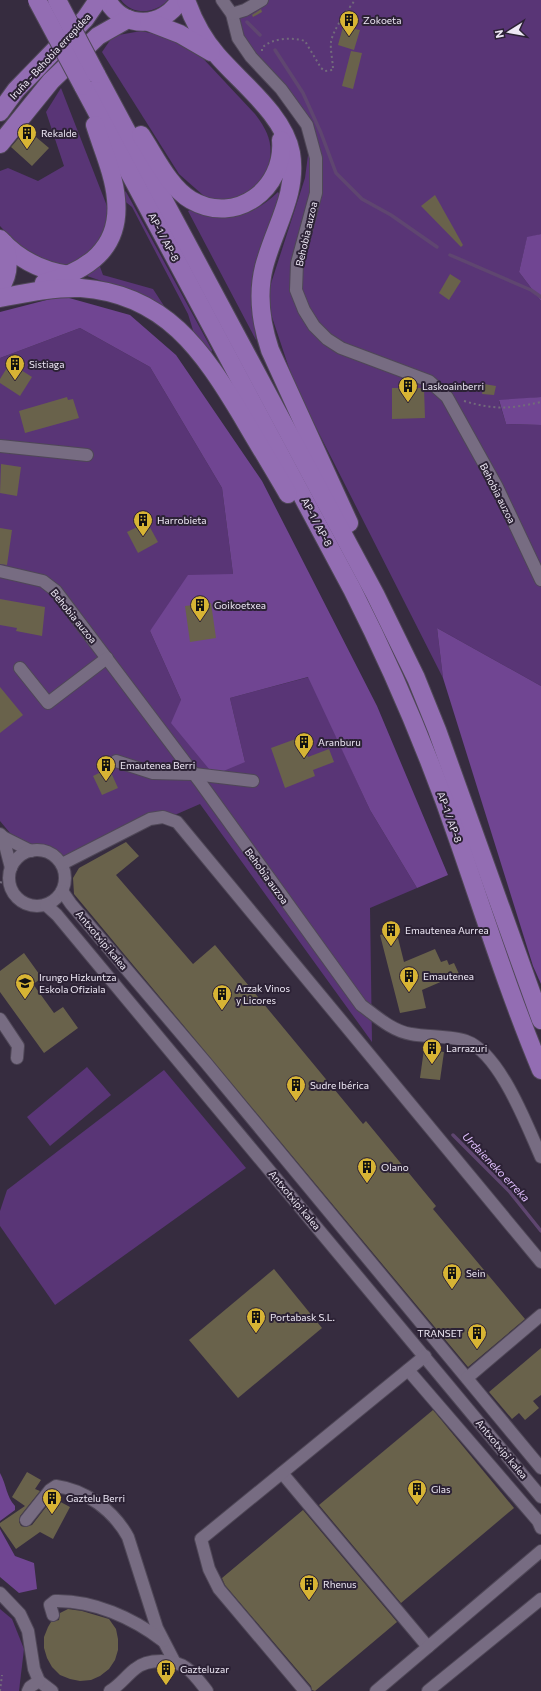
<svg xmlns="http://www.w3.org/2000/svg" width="541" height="1691" font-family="Commissioner,sans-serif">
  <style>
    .green { fill: #593576 }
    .forest { fill: #704592 }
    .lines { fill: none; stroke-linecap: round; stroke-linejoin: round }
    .stream { stroke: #5f4670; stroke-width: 3.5 }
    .building { fill: #69624b }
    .minor-casing { stroke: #4f4757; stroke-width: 14 }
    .highway-casing { stroke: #4f4757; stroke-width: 20 }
    .path { stroke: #726a7b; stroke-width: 2; stroke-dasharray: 2 3; stroke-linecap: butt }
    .minor { stroke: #776c82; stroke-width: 12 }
    .highway { stroke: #936db3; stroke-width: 18 }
    .highway-bridge-casing { stroke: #4f4757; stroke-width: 20; stroke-linecap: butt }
    .highway-bridge { stroke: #936db3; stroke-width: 18 }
    .labels { text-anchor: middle; stroke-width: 4; stroke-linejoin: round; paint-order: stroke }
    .poi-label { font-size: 10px; fill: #eee8f5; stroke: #2c2235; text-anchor: start }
    .street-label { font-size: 10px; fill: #eee8f5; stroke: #2c2235 }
    .water-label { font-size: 11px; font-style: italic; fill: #e0bffe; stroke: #2c2235 }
  </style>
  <rect width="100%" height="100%" fill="#362c3f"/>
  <g class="green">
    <path d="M121 0H168C155 14 133 16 121 0Z"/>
    <path d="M263 0H541V234L527 238 519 272 541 301V397L499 401 506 424 541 425V686L437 628 443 678 295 386 266 299 305 178 311 132 241 43 238 18Z"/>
    <path d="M141 31 170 37 196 51 255 114C275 140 273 153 264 183L233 201 211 199 204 196 179 174 102 52 113 36Z"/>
    <path d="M61 88 112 219 92 258 57 267 17 244 0 226V171L8 168 38 181 64 166 46 112Z"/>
    <path d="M122 189 126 192 130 199 212 350 211 353 209 354 196 340 188 314 132 207 122 199Z"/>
    <path d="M278 192 280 195 252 288 256 340 188 211 192 209C226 223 251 218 278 192Z"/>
    <path d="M99 264 103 275 153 289 168 312 128 290 87 276Z"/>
    <path d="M80 328 150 367 222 488 233 574 150 631 181 700 245 762 230 698 309 677 370 810 417 888 370 908 372 1042 200 804 62 864 10 833 0 821V358Z"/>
    <path d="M87 1067 111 1095 50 1146 27 1117Z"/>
    <path d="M164 1070 246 1168 55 1305 0 1226V1211L7 1190Z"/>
    <path d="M0 1609 12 1619 24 1649 19 1691H0Z"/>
  </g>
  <g class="forest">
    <path d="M541 234V301L519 272 527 237Z"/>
    <path d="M62 296 130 315 176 355 262 481 377 706 448 875 417 888 370 810 308 677 230 698 245 762 214 775 171 723 181 700 150 631 188 575 233 574 222 488 150 367 80 328 0 358V312Z"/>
    <path d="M541 397V425L506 424 499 400Z"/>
    <path d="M437 628 541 686V984L533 966 443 678Z"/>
    <path d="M0 1473C7 1486 6 1496 15 1506V1510L0 1521Z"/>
    <path d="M0 1529 15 1556 34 1563 37 1589 19 1593 0 1577Z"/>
  </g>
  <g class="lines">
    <g class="stream">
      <path d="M247 22 260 35"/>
      <path d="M275 50 303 93 321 133 336 173 362 199 391 215 437 247"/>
      <path d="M450 255 531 290 541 297"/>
      <path d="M453 1135 509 1191 541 1231"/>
    </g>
  </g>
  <g class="building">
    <path d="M261 9 262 12 253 17 252 15Z"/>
    <path d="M346 16 357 20 355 29 360 30 354 50 338 45Z"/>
    <path d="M351 51 362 53 353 89 342 86Z"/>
    <path d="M22 134 31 142 36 137 49 148 32 166 11 147Z"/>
    <path d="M435 195 463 245 461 247 421 206Z"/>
    <path d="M450 274 461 281 449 300 439 293Z"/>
    <path d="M10 363 32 377 20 396 0 383V379Z"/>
    <path d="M484 384 496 386 494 395 482 394Z"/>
    <path d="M392 388H424L425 418 392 419Z"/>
    <path d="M67 397 68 400 73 399 79 418 25 433 19 411Z"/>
    <path d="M1 464 21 467 17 496 0 493Z"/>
    <path d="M147 522 158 542 138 553 127 532Z"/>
    <path d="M0 528 12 530 7 565 0 564Z"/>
    <path d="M0 599 45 607 42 636 16 631 17 628 0 625Z"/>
    <path d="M211 603 216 638 190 642 185 606Z"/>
    <path d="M0 687 23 715 0 733Z"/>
    <path d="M301 737 308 757 329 749 334 762 313 770 315 776 285 788 271 748Z"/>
    <path d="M109 768 118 788 102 795 93 776Z"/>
    <path d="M126 842 139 856 116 875 193 964 215 945 363 1124 366 1121 436 1206 433 1209 525 1319 468 1367 74 894 73 878 79 868Z"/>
    <path d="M396 930 404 962 435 949 441 962 447 960 449 965 454 963 459 974 422 990 426 1008 400 1013 380 935Z"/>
    <path d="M24 953 42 978 33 984 54 1013 63 1007 78 1028 44 1053 0 992V971Z"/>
    <path d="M424 1049 444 1052 440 1080 420 1078Z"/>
    <path d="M274 1269 322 1328 238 1398 189 1340Z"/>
    <path d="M541 1348V1395L533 1401 539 1408 525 1420 519 1413 512 1419 489 1392Z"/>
    <path d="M433 1410 514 1508 401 1603 319 1505Z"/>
    <path d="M27 1472 41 1480 35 1489 40 1491 20 1516 19 1522 21 1526 25 1527 32 1525 53 1498 70 1507 53 1539 40 1532 16 1549 0 1526V1523L25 1506 12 1497Z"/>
    <path d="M303 1510 397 1622 315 1691 312 1690 311 1686 225 1585 222 1578Z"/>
    <path d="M68 1609 82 1611 109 1619 116 1629 118 1639V1650L115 1660 109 1669 100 1676 91 1680 80 1681 70 1679 60 1675 52 1667 47 1658 44 1648V1637L48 1627 51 1622 59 1620 60 1613Z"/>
  </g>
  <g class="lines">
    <g class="minor-casing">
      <g id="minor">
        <path d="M222 0 232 14 238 38 251 57 281 89 307 125 316 158V193L297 263 296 290 304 310 314 326 327 339 341 348 429 381 447 397 497 487 541 580"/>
        <path d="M232 14 245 10 262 0"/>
        <path d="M0 446 87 455"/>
        <path d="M0 571 43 581 56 591 200 782 361 1005C376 1016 392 1031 411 1034 427 1037 452 1036 466 1041 500 1053 527 1126 541 1157"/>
        <path d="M20 668 48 703 107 658"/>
        <path d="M116 761 153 773 194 774 253 781"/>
        <path d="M0 834 3 837 31 851"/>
        <path d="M3 837 11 868"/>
        <circle cx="37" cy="878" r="28"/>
        <path d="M62 864 150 819 163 817 177 822 541 1262"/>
        <path d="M62 891 71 904 206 1063 541 1468"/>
        <path d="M46 905 57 915 541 1497"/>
        <path d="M0 1019 18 1046 17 1058"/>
        <path d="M408 1370 538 1521 541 1528"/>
        <path d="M467 1378 541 1315"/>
        <path d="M282 1473 428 1647"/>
        <path d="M26 1520 50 1490 56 1486C86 1490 114 1511 128 1537L157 1628 174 1661"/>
        <path d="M0 1593 20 1614 28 1631 34 1669 39 1681 52 1691"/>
        <path d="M53 1615 50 1605 55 1601C93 1600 133 1618 163 1641"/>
        <path d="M28 1691 30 1687 39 1681"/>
        <path d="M110 1691C120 1685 126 1676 135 1669 142 1663 153 1661 161 1661 186 1661 193 1673 207 1691"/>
        <path d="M305 1691 219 1589 209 1569 201 1539 425 1356"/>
        <path d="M376 1691 541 1551"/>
        <path d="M428 1691 541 1599"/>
      </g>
    </g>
    <g class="highway-casing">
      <g id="highway">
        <path d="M107 0C124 30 163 28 180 0"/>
        <path d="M186 0C193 20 203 39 217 55 241 83 284 115 291 153 298 194 274 228 264 267 257 295 261 323 270 350L349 523"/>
        <path d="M149 22 180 34 211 52"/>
        <path d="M96 74 375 594 416 678 437 730 541 1020"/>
        <path d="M83 86 352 589C394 672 430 757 460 845 486 920 510 996 541 1070"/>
        <path d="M0 112 16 90 85 19 98 0"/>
        <path d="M141 135C155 156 169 187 191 200 236 226 285 189 281 140"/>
        <path d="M0 144 51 81 98 36 128 19"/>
        <path d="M0 239C18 259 42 271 69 275"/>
        <path d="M44 283C87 271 121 249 116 199 114 174 102 148 95 125"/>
        <path d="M0 288C10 274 9 258 4 243"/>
        <path d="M0 298C26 293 54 287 81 288 165 294 203 351 242 416 257 442 273 468 288 494"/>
      </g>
    </g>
    <g class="path">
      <path d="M262 51V48C271 38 293 37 305 41L321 68 325 71 333 70C333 61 330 50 331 42 333 29 348 10 355 0"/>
      <path d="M464 401C495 410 509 409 541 402"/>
      <path d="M0 882 10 886"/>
      <path d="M0 1691 2 1675"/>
    </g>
    <use href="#minor" class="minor"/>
    <use href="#highway" class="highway"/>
    <g class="highway-bridge-casing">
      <g id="highway-bridge">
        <path d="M37 0 83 86"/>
        <path d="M57 0 96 74"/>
      </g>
    </g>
    <use href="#highway-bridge" class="highway-bridge"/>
  </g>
  <defs>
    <g id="building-pin" transform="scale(1)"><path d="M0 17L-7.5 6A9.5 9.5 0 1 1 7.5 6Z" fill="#d7b434" stroke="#2c2235"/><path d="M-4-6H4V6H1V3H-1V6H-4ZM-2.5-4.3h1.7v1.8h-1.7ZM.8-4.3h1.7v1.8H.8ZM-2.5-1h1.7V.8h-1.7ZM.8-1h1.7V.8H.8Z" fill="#111"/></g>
    <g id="school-pin" transform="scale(1)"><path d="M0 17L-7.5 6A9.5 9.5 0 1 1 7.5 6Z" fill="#d7b434" stroke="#2c2235"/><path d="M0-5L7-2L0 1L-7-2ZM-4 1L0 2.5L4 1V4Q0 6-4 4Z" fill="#111"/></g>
  </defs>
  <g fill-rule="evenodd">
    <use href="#building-pin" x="349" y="20"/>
    <use href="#building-pin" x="27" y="133"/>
    <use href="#building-pin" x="15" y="364"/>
    <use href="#building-pin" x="408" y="386"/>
    <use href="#building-pin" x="143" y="520"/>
    <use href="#building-pin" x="200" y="605"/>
    <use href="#building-pin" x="304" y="742"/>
    <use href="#building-pin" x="106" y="765"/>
    <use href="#building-pin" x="391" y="930"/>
    <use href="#building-pin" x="409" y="976"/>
    <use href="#school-pin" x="25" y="983"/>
    <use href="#building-pin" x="222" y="994"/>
    <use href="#building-pin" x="432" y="1048"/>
    <use href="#building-pin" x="296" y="1085"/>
    <use href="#building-pin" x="367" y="1167"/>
    <use href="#building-pin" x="452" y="1273"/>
    <use href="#building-pin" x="256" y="1317"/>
    <use href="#building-pin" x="477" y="1333"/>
    <use href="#building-pin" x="417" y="1489"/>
    <use href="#building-pin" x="52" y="1498"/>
    <use href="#building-pin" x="309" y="1584"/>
    <use href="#building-pin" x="166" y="1669"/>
  </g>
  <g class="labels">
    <g class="poi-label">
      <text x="363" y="24">Zokoeta</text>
      <text x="41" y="137">Rekalde</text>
      <text x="29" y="368">Sistiaga</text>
      <text x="422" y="390">Laskoainberri</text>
      <text x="157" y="524">Harrobieta</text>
      <text x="214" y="609">Goikoetxea</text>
      <text x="318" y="746">Aranburu</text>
      <text x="120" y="769">Emautenea Berri</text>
      <text x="405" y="934">Emautenea Aurrea</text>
      <text x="423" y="980">Emautenea</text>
      <text x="39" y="981">Irungo Hizkuntza<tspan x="39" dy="12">Eskola Ofiziala</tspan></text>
      <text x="236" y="992">Arzak Vinos<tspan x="236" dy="12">y Licores</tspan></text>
      <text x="446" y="1052">Larrazuri</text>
      <text x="310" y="1089">Sudre Ibérica</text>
      <text x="381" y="1171">Olano</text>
      <text x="466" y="1277">Sein</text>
      <text x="270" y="1321">Portabask S.L.</text>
      <text x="463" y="1337" text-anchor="end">TRANSET</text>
      <text x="431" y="1493">Glas</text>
      <text x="66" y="1502">Gaztelu Berri</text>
      <text x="323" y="1588">Rhenus</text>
      <text x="180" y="1673">Gazteluzar</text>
    </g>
    <g class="street-label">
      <text transform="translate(50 56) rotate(-47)" y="4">Iruña - Behobia errepidea</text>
      <text transform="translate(306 234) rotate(-77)" y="4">Behobia auzoa</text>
      <text transform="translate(164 237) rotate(62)" y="4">AP-1 / AP-8</text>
      <text transform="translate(498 493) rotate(63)" y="4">Behobia auzoa</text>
      <text transform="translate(317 522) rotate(62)" y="4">AP-1 / AP-8</text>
      <text transform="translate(74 616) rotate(51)" y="4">Behobia auzoa</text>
      <text transform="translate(450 817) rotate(70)" y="4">AP-1 / AP-8</text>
      <text transform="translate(267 876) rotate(54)" y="4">Behobia auzoa</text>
      <text transform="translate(102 940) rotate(50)" y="4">Antxotxipi kalea</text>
      <text transform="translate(295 1200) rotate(50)" y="4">Antxotxipi kalea</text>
      <text transform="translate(502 1449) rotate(50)" y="4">Antxotxipi kalea</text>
    </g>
    <g class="water-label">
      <text transform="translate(496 1167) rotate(46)" y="4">Urdaieneko erreka</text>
    </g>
  </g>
  <g transform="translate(509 32) rotate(259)" stroke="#2c2235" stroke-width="3" paint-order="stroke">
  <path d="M0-3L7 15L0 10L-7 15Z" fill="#eee8f5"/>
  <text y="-6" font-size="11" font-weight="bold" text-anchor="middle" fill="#eee8f5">N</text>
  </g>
</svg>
